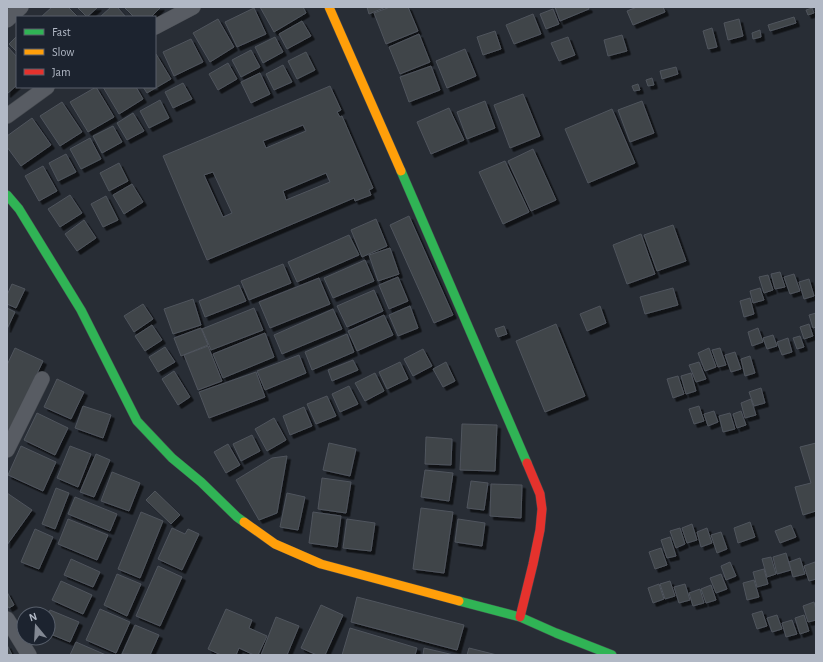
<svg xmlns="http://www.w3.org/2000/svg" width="823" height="662" font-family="'Alegreya Sans',sans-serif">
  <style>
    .building { fill: #3f444a; stroke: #50555d; fill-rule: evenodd; filter: url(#shadow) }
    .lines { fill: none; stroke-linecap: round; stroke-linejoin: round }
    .street-casing { stroke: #44484e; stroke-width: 16 }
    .fast-casing { stroke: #44484e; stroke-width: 10 }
    .slow-casing { stroke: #44484e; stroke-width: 10 }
    .jam-casing { stroke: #44484e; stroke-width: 10 }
    .street { stroke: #585c63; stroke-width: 15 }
    .fast { stroke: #30b455; stroke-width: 9 }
    .slow { stroke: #ff9f0a; stroke-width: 9 }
    .jam { stroke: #e5322d; stroke-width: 9 }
  </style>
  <defs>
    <filter id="shadow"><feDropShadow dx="3.5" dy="3.5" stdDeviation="0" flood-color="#0009"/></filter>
  </defs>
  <rect width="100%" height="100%" fill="#282d35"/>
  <g class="building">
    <path d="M52 7H68L78 17H41Z"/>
    <path d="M77 7H98L87 17Z"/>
    <path d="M111 7H117L126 17H100Z"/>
    <path d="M124 7H161L151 17H134Z"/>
    <path d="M260 7H303L306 13 274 32Z"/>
    <path d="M367 7H386L369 14Z"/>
    <path d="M390 7H408L418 31 386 44 374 13Z"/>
    <path d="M555 7H588L589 9 560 21Z"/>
    <path d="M637 7H663L665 12 633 25 627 11Z"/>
    <path d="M254 8 266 34 237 47 225 22Z"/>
    <path d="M812 8 814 13 808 15 806 10Z"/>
    <path d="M553 9 559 24 546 29 540 14Z"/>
    <path d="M533 14 541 34 514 44 506 25Z"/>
    <path d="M794 17 796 23 770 31 768 25Z"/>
    <path d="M218 19 234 47 210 62 193 33Z"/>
    <path d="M739 19 743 36 728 40 724 23Z"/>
    <path d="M302 21 311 36 287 49 279 34Z"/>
    <path d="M712 28 717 47 708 49 703 31Z"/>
    <path d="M760 30 761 37 753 39 752 33Z"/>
    <path d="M495 31 501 49 483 55 477 37Z"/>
    <path d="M419 34 430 62 400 74 389 47Z"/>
    <path d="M622 35 627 51 608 56 604 40Z"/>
    <path d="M17 36V52L9 44Z"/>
    <path d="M275 37 283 52 263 63 255 47Z"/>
    <path d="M568 37 575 55 559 61 551 43Z"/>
    <path d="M191 39 203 62 174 76 163 52Z"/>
    <path d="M7 46 17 57V85L7 94Z"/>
    <path d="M465 49 476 76 447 88 436 61Z"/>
    <path d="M251 50 260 67 241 77 232 60Z"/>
    <path d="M306 52 315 70 297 79 288 61Z"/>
    <path d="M155 54H156L171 79 147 93 143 87H155Z"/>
    <path d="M228 63 237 79 218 90 209 74Z"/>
    <path d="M283 65 292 82 274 90 266 74Z"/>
    <path d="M431 66 440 90 409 102 400 77Z"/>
    <path d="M676 67 678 74 662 79 660 71Z"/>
    <path d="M260 73 270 94 251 103 241 82Z"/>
    <path d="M652 78 654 85 648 86 646 80Z"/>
    <path d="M183 83 192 99 173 108 165 92Z"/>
    <path d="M638 84 640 90 634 91 632 86Z"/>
    <path d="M330 86 341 110 337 112 340 117 342 116 373 188 369 190 371 195 355 201 354 198 207 260 163 156ZM303 125 306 131 266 148 263 141ZM213 172 232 213 223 217 204 175ZM326 173 330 182 286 200 283 191Z"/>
    <path d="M96 87 114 117 88 132 70 102Z"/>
    <path d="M103 87H136L143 99 119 114Z"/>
    <path d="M523 94 540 136 510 148 494 105Z"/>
    <path d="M160 100 169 118 149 128 140 111Z"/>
    <path d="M485 101 495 128 467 139 457 112Z"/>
    <path d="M642 101 654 133 630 142 618 110Z"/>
    <path d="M62 102 82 132 60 146 40 116Z"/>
    <path d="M449 108 464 140 431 154 417 122Z"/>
    <path d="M612 109 635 163 588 183 565 129Z"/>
    <path d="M133 113 144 131 127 140 117 123Z"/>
    <path d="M32 118 51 145 21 166 7 147V136Z"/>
    <path d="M113 126 122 142 102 153 93 136Z"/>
    <path d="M90 138 101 159 81 169 70 149Z"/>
    <path d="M533 149 556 200 531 211 508 161Z"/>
    <path d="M66 154 76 172 58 181 49 163Z"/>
    <path d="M505 161 529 212 503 224 479 172Z"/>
    <path d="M119 163 128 181 109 191 100 173Z"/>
    <path d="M43 166 57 191 39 201 25 176Z"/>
    <path d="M132 184 143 202 124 214 113 195Z"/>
    <path d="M70 195 82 213 60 227 48 209Z"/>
    <path d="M106 196 118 220 103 227 91 204Z"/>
    <path d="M409 216 453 315 434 323 390 225Z"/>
    <path d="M376 219 387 246 362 257 351 230Z"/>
    <path d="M84 220 96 238 77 251 65 234Z"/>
    <path d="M673 225 686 261 657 271 644 235Z"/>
    <path d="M641 234 655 274 627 284 613 245Z"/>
    <path d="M349 235 359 255 297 282 288 262Z"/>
    <path d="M390 248 399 274 378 281 369 255Z"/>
    <path d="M365 260 374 281 333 298 324 278Z"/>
    <path d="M283 264 291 283 249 300 241 281Z"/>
    <path d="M780 272 785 287 775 289 771 274Z"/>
    <path d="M794 274 800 291 790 294 784 277Z"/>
    <path d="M768 275 773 290 764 293 759 277Z"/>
    <path d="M398 277 408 301 389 309 379 285Z"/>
    <path d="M319 278 330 304 270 328 259 302Z"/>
    <path d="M809 279 814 296 804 299 799 282Z"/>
    <path d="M12 284 25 289 16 308 7 304V295Z"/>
    <path d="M239 285 246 301 205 317 199 301Z"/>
    <path d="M673 288 678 305 645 314 640 297Z"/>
    <path d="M760 288 764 300 753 303 750 291Z"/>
    <path d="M374 290 383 311 347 327 337 306Z"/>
    <path d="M750 298 754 314 744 317 740 301Z"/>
    <path d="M193 299 201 325 173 334 164 309Z"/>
    <path d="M143 304 153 319 134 332 124 316Z"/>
    <path d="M410 306 418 328 398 336 389 315Z"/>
    <path d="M600 306 606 323 587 331 580 314Z"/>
    <path d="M7 308 15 312 7 329Z"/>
    <path d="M254 308 263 330 211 350 202 329Z"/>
    <path d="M333 309 342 329 282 354 274 335Z"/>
    <path d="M816 313V327L813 328 809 315Z"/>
    <path d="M384 315 393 335 357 351 348 331Z"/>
    <path d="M556 324 585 396 545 412 516 341Z"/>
    <path d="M809 324 813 336 804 339 800 327Z"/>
    <path d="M152 325 162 340 145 351 135 336Z"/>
    <path d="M504 326 507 334 498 337 495 329Z"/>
    <path d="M201 328 208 345 181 356 174 338Z"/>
    <path d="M758 328 763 342 752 346 748 332Z"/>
    <path d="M265 333 274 357 223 378 213 354Z"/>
    <path d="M347 334 354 352 312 370 305 352Z"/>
    <path d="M773 335 777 346 767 349 763 338Z"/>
    <path d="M800 336 804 347 797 349 793 338Z"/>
    <path d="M788 338 792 352 782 355 777 342Z"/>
    <path d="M208 346 222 381 198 390 184 355Z"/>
    <path d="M165 347 175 362 158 372 149 357Z"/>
    <path d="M15 348 43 361 7 437V365Z"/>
    <path d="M709 348 716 367 705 371 698 353Z"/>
    <path d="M720 348 726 365 718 367 712 350Z"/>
    <path d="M423 349 432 366 413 376 404 359Z"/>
    <path d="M735 352 741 369 731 372 725 355Z"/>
    <path d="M299 355 306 373 265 390 257 371Z"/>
    <path d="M750 356 755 373 745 376 741 359Z"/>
    <path d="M353 360 358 370 332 381 328 370Z"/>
    <path d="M400 362 408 379 387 389 379 372Z"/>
    <path d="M446 362 455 381 443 387 433 369Z"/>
    <path d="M699 362 706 379 696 382 689 365Z"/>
    <path d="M174 371 190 397 178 405 162 379Z"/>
    <path d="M256 372 265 397 209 418 199 392Z"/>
    <path d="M375 373 384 391 365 401 355 383Z"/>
    <path d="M691 373 696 391 686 394 681 376Z"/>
    <path d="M678 376 684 394 673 398 667 379Z"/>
    <path d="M57 379 84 392 71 419 44 407Z"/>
    <path d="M349 386 358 404 340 412 332 394Z"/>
    <path d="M761 388 765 403 754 406 749 392Z"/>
    <path d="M327 396 336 416 316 424 307 404Z"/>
    <path d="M751 399 756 415 745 418 741 403Z"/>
    <path d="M83 406 111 415 103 438 75 428Z"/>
    <path d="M699 406 704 421 694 424 689 409Z"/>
    <path d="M304 407 312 426 290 435 283 416Z"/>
    <path d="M714 411 718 422 708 426 704 414Z"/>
    <path d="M741 411 746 425 737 428 733 414Z"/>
    <path d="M37 413 68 428 55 455 24 440Z"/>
    <path d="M730 413 735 429 723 432 719 416Z"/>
    <path d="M274 418 286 440 267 451 255 429Z"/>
    <path d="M462 424 497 425 495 471 460 470Z"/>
    <path d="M252 435 260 451 241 461 233 444Z"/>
    <path d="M426 437 452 439 451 465 425 464Z"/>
    <path d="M329 443 356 449 350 476 323 470Z"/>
    <path d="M816 443V511L803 515 795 487 811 483 800 447Z"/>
    <path d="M228 444 240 465 226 473 214 452Z"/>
    <path d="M21 446 56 462 43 491 8 475Z"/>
    <path d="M70 446 91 454 78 487 57 478Z"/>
    <path d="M96 454 110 460 94 497 80 492Z"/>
    <path d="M287 456 277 513 259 520 236 480 272 458Z"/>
    <path d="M425 470 453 473 449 501 421 497Z"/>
    <path d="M112 472 140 483 129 511 101 501Z"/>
    <path d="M322 478 351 482 346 513 318 509Z"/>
    <path d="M471 481 488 483 484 510 467 508Z"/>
    <path d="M491 484 522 485 521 518 490 516Z"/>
    <path d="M56 488 69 493 55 529 42 524Z"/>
    <path d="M155 491 180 515 171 524 146 500Z"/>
    <path d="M7 493 32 510 7 545Z"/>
    <path d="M287 493 305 497 298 530 280 527Z"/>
    <path d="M75 497 117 514 110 531 68 514Z"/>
    <path d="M421 508 453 512 444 573 413 569Z"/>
    <path d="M141 512 163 521 140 578 118 569Z"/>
    <path d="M313 512 341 516 337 547 309 543Z"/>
    <path d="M68 519 108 535 97 560 58 544Z"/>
    <path d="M347 519 375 523 371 551 343 548Z"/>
    <path d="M458 519 485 523 482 546 455 542Z"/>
    <path d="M750 522 755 537 738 543 734 528Z"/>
    <path d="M692 524 697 540 687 543 682 528Z"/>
    <path d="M791 525 796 537 780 543 775 531Z"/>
    <path d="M172 528 185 534 188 529 199 534 182 570 158 559Z"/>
    <path d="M680 528 685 544 676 548 670 531Z"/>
    <path d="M707 528 712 543 701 547 697 532Z"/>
    <path d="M35 529 53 537 39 569 21 562Z"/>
    <path d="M721 532 727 549 717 553 711 535Z"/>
    <path d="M670 537 676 556 667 558 661 540Z"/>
    <path d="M661 548 667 565 655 569 649 552Z"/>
    <path d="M786 553 791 570 777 574 773 557Z"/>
    <path d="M771 557 776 574 767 577 762 559Z"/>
    <path d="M800 558 805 574 793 577 789 562Z"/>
    <path d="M71 559 100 572 93 587 64 575Z"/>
    <path d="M730 562 736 576 726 580 721 566Z"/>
    <path d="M815 562 816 567V579L809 581 804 566Z"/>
    <path d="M158 566 182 577 160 626 136 616Z"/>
    <path d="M764 569 768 584 757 587 753 572Z"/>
    <path d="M117 574 141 584 127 616 104 605Z"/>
    <path d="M721 574 727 589 716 593 710 578Z"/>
    <path d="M754 580 759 597 747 600 743 583Z"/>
    <path d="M61 581 92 595 83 614 52 600Z"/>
    <path d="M670 581 675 596 665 599 660 584Z"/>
    <path d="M659 584 664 599 653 603 648 588Z"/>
    <path d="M685 584 690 600 679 603 674 587Z"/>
    <path d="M711 585 716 600 706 603 701 589Z"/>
    <path d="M700 589 704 603 693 606 689 593Z"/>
    <path d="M7 592 14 605 9 608 7 605Z"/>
    <path d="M357 597 464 625 457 650 351 622Z"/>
    <path d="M814 602 816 610V620L808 622 803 606Z"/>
    <path d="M321 605 343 615 325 655H317L301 648Z"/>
    <path d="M100 609 130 622 116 653 86 640Z"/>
    <path d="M226 609 252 620 249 628 267 636 258 655H254L239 648 236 655H221L208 649Z"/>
    <path d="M50 610 79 622 70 642 48 633V615Z"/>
    <path d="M762 611 767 626 757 629 752 614Z"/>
    <path d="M777 615 782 629 772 632 767 618Z"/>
    <path d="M804 615 809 631 800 634 795 618Z"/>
    <path d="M276 617 299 626 287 655H261Z"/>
    <path d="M792 620 797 634 786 637 782 623Z"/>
    <path d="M135 625 159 635 150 655 122 654Z"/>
    <path d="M350 628 417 648 415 655H342Z"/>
    <path d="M76 642 106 655H70Z"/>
    <path d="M7 645 12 655H7Z"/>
    <path d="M424 648 454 655H423Z"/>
    <path d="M469 648 497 655H467Z"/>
  </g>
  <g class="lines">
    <g class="street-casing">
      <g id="street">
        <path d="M7 20 21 7"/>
        <path d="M155 27 193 7"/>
        <path d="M7 116 47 87"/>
        <path d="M7 450 42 379"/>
        <path d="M7 619 29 655"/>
      </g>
    </g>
    <g class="fast-casing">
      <g id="fast">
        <path d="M401 171 527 463"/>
        <path d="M7 195 19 209 81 310 137 421 172 458 201 482 237 517 244 522"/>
        <path d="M459 601 520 617 556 633 612 655"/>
      </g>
    </g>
    <g class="slow-casing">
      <g id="slow">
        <path d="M329 7 401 171"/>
        <path d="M244 522 275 544 321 564 459 601"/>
      </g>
    </g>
    <g class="jam-casing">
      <path id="jam" d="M520 617 533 564 540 530 542 509 540 494 527 463"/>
    </g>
    <use href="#street" class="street"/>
    <use href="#fast" class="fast"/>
    <use href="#slow" class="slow"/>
    <use href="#jam" class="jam"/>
  </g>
  <rect width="823" height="662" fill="none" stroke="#b2b9c6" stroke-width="16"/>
  <rect x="16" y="16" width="140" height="72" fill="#1c232f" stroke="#585f6b"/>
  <rect x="24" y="29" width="20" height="6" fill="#30b455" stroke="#585f6b"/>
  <text x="52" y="36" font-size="12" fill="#b2b9c6">Fast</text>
  <rect x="24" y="49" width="20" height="6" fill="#ff9f0a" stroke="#585f6b"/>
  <text x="52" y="56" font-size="12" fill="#b2b9c6">Slow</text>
  <rect x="24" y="69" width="20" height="6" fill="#e5322d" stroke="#585f6b"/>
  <text x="52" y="76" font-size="12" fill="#b2b9c6">Jam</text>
  <g transform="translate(36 626) rotate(342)"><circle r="19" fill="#1c232f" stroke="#585f6b"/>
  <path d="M0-3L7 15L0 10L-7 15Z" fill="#828893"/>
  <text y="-6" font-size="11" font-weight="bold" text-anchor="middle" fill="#b2b9c6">N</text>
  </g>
</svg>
